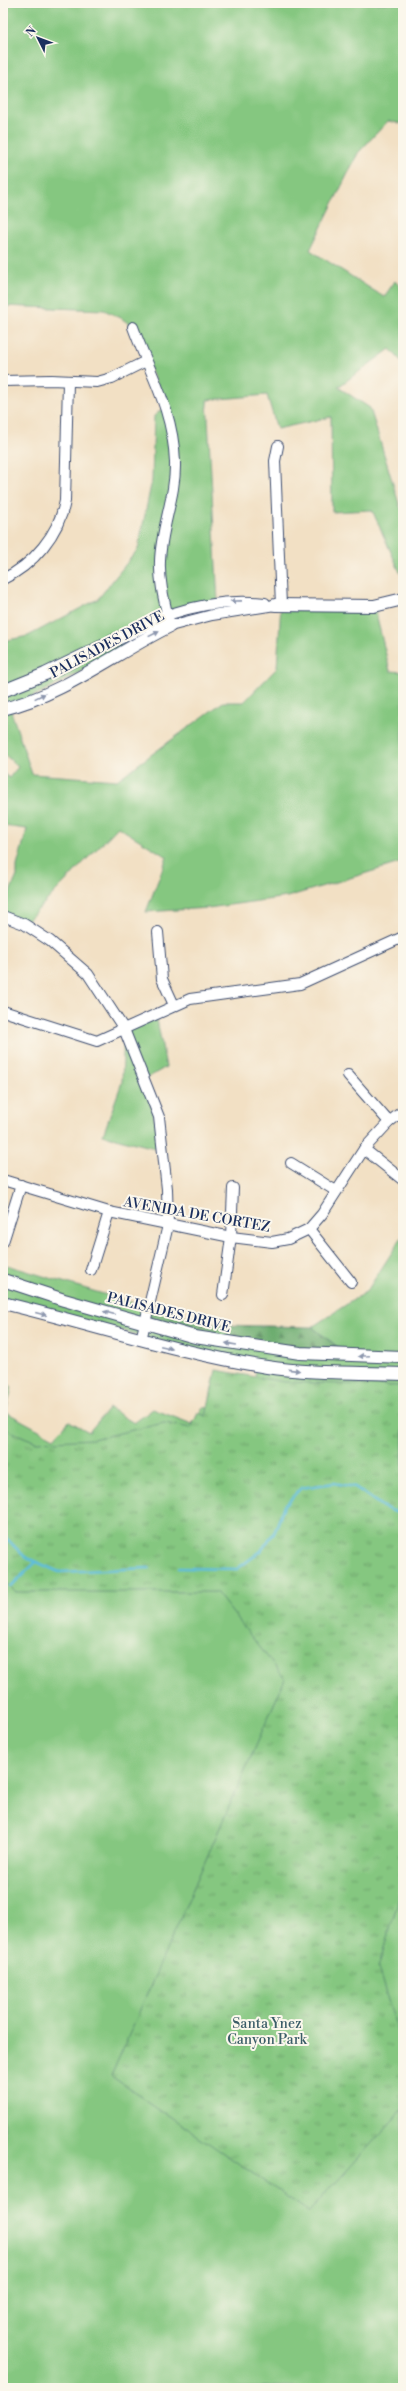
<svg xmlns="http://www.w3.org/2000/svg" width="406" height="2391" font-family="'Libre Bodoni',serif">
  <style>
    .grass { fill: #85c780; stroke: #507b6f }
    .forest { fill: url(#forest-firs); stroke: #446e66 }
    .park { fill: url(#park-tufts); stroke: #507b6f }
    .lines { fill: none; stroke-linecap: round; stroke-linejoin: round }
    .stream { stroke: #5ebddc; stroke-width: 2.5 }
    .minor-casing { stroke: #3b4a6d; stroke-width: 12 }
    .tertiary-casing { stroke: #3b4a6d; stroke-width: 14 }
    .minor { stroke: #fff; stroke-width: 10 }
    .tertiary { stroke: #fff; stroke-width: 12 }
    .oneway { fill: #8d97ae }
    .labels { text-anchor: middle; stroke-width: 4; stroke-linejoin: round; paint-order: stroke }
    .street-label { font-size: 14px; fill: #1b2f5e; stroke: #fbf7ec }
    .park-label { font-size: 14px; fill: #3b5d68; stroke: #fbf7ec }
  </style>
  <defs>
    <pattern id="forest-firs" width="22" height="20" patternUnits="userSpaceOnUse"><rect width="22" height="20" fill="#6cac6e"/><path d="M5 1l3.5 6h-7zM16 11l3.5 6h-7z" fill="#588c5e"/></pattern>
    <pattern id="park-tufts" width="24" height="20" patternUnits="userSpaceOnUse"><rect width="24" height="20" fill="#85c780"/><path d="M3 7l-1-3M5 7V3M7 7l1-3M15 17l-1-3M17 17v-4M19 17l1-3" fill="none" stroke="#6ca26c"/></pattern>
  </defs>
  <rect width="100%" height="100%" fill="#fbf7ec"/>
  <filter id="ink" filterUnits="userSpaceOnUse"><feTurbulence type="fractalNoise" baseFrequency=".025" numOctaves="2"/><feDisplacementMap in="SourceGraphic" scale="8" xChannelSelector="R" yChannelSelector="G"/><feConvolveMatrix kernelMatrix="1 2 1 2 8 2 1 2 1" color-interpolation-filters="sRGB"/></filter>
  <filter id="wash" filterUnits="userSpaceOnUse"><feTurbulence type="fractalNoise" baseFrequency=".012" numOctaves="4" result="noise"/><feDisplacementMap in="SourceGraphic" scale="16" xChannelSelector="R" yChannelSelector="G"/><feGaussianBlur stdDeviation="0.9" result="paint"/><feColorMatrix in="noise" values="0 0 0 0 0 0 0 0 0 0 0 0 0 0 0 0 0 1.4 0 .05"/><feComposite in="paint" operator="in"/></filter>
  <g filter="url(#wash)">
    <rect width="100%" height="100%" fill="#f2e0c4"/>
    <g class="grass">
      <path d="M3 3H403V124L388 121 358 153 310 250 384 297 395 281 403 290V363L390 349 338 387 370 408 400 507 403 510V579L372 510 332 512 331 417 277 429 267 395 207 400 218 603 168 615 170 626 10 708 32 774 117 780 223 702H244L277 668 281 605 374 606 390 671 403 672V862L287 897 208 908 146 912 167 857 118 827 24 924 3 916V907L17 876V866L27 829 3 826V773L9 778 18 767 3 753V641L28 636 98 599 138 549 152 480 154 416 166 406 133 327 121 318 104 310 3 306Z"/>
      <path d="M156 1014 166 1067 144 1080 163 1150 103 1135 122 1082 124 1029Z"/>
      <path d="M403 1235V2388H3V1380L12 1387 6 1412 54 1438 69 1421 89 1432 109 1408 134 1423 153 1409 192 1424 203 1407 252 1416 256 1365 3 1300V1264L150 1308 350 1356 312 1327 367 1291Z"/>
    </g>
    <path class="forest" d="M150 1308 220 1325 312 1327 350 1357 300 1353 146 1323Z"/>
    <path class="park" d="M216 1370 284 1382 403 1386V1885L378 1968 403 2049V2109L309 2212 111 2076 285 1679 216 1592H15L3 1580V1428L36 1442 93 1439 164 1423 191 1428 198 1413 206 1416Z"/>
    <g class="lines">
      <g class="stream">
        <path d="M3 1535 25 1557 59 1572 149 1568"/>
        <path d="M178 1568 237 1569 261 1551 275 1531 284 1506 301 1488 334 1483 355 1487 383 1507 403 1515"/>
        <path d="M10 1587 35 1563"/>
      </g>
    </g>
  </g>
  <g filter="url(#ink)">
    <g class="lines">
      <g class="minor-casing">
        <g id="minor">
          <path d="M133 327C150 374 173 409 175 462 176 496 161 527 160 561 159 583 165 604 170 626L212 615 275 605"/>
          <path d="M3 381 51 380 97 382 112 378 146 361"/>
          <path d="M278 446 275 461 281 605"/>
          <path d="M3 579C33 565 59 534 65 501L68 382"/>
          <path d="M167 615C200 604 231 599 265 603"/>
          <path d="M3 916 24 924 50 941 88 974 124 1029 159 1117 167 1189 168 1225 141 1340"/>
          <path d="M158 932 162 979 174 1005"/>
          <path d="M3 1011 97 1041 190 999 300 984 403 937"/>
          <path d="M348 1075 389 1122"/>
          <path d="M364 1149 403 1180"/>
          <path d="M291 1163 336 1191"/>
          <path d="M3 1180 109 1212 231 1237 272 1242 288 1239 309 1229 322 1214 364 1149 389 1122 403 1111"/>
          <path d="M309 1229 351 1282"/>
          <path d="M3 1242 21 1185"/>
          <path d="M91 1270 109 1212"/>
          <path d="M223 1295 231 1237 233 1188"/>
        </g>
      </g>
      <g class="tertiary-casing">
        <g id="tertiary">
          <path d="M275 605 374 606 403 599"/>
          <path d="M3 691 45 674 167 615"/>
          <path d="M3 709C63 695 115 653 170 626"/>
          <path d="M3 1280 64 1300 195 1337 300 1353 403 1357"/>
          <path d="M3 1303C91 1324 177 1353 267 1367 312 1374 358 1372 403 1374"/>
        </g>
      </g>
      <use href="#minor" class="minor"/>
      <use href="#tertiary" class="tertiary"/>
    </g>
    <defs><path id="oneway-solid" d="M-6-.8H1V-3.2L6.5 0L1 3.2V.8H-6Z"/></defs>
    <g class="oneway">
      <use href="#oneway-solid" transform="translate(236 601) rotate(179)"/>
      <use href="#oneway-solid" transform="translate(154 634) rotate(-26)"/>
      <use href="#oneway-solid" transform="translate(40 696) rotate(-26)"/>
      <use href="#oneway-solid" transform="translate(109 1313) rotate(-165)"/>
      <use href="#oneway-solid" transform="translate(41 1314) rotate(15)"/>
      <use href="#oneway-solid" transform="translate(231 1344) rotate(-171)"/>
      <use href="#oneway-solid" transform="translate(166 1347) rotate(12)"/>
      <use href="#oneway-solid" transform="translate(364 1356) rotate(178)"/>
      <use href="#oneway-solid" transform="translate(294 1370) rotate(6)"/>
    </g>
  </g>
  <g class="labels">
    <g class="street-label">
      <text transform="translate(107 644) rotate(-28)" y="5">PALISADES DRIVE</text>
      <text transform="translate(197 1214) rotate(10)" y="5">AVENIDA DE CORTEZ</text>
      <text transform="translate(169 1312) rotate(14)" y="5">PALISADES DRIVE</text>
    </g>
    <g class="park-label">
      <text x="267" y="2028">Santa Ynez<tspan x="267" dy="16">Canyon Park</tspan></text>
    </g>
  </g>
  <rect width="406" height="2391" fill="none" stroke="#fbf7ec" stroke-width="16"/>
  <g transform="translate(38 38) rotate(312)" stroke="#fbf7ec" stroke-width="3" paint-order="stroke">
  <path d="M0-3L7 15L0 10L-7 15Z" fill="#1b2f5e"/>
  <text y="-6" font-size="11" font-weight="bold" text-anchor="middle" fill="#1b2f5e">N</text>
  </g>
</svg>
